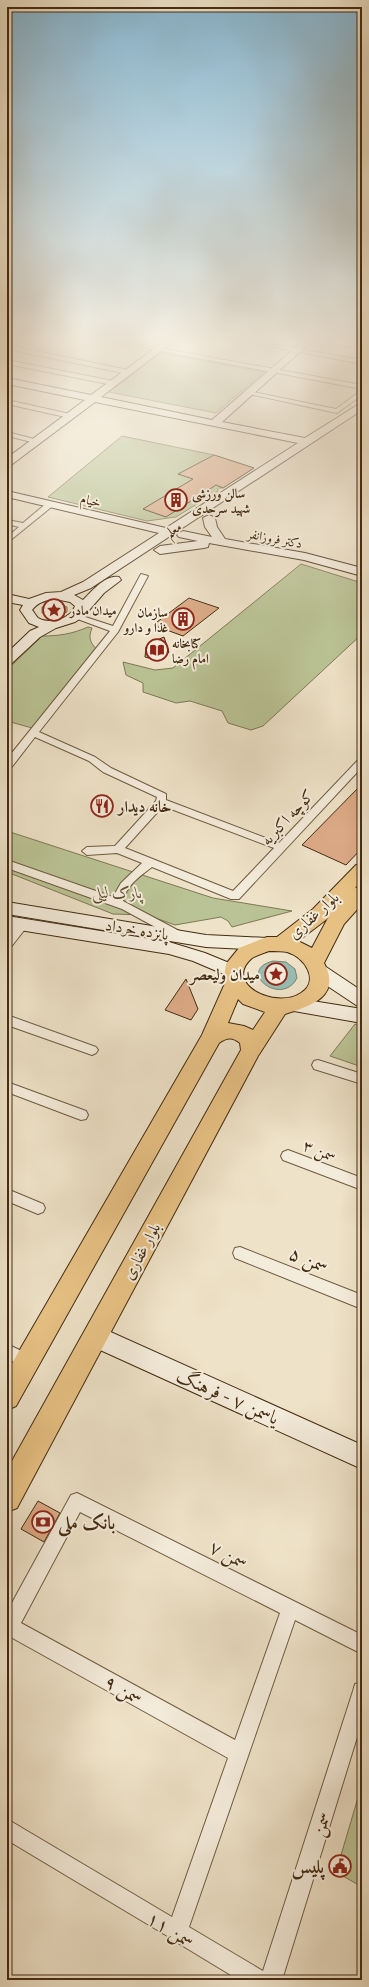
<svg xmlns="http://www.w3.org/2000/svg" width="369" height="1987" font-family="'Gentium Book Plus',Amiri,serif">
  <style>
    .green { fill: #bac395; stroke: #7f7854 }
    .water { fill: #99beb4; stroke: #778473 }
    .building { fill: #dcaa86; stroke: #442c12 }
    .lines { fill: none; stroke-linecap: round; stroke-linejoin: round }
    .street-casing { stroke: #6e5a40; stroke-width: 2 }
    .secondary-casing { stroke: #442c12; stroke-width: 2 }
    .primary-casing { stroke: #442c12; stroke-width: 2 }
    .street { fill: #f4ecdb; fill-rule: evenodd }
    .secondary { fill: #f4ecdb; fill-rule: evenodd }
    .primary { fill: #e7c184; fill-rule: evenodd }
    .labels { text-anchor: middle; stroke-width: 4; stroke-linejoin: round; paint-order: stroke }
    .far-poi-label { font-size: 13px; font-weight: bold; fill: #442c12; stroke: #f4ecdb; text-anchor: start }
    .far-street-label { font-size: 13px; fill: #442c12; stroke: #f4ecdb }
    .poi-label { font-size: 16px; font-weight: bold; fill: #442c12; stroke: #f4ecdb; text-anchor: start }
    .street-label { font-size: 16px; fill: #442c12; stroke: #f4ecdb }
    .park-label { font-size: 16px; font-style: italic; fill: #5c4a2c; stroke: #f4ecdb }
    .near-street-label { font-size: 19px; fill: #442c12; stroke: #f4ecdb }
    .near-poi-label { font-size: 19px; font-weight: bold; fill: #442c12; stroke: #f4ecdb; text-anchor: start }
  </style>
  <rect width="100%" height="100%" fill="#eee2c8"/>
  <filter id="stains"><feTurbulence type="fractalNoise" baseFrequency=".005" numOctaves="4"/><feColorMatrix values="0 0 0 0 .2 0 0 0 0 .09 0 0 0 0 .02 0 0 0 .5 -.17"/></filter>
  <radialGradient id="worn" r=".72"><stop offset=".6" stop-color="#630" stop-opacity="0"/><stop offset="1" stop-color="#630" stop-opacity=".3"/></radialGradient>
  <g class="green">
    <path d="M161 353 264 372 216 413 109 392Z"/>
    <path d="M122 436 214 455 254 468 223 488H218V491L176 517 147 521 48 497Z"/>
    <path d="M301 564 362 583V634L263 726 251 730 228 723 222 711 190 701 176 703 143 692V683L126 675 123 662 155 670 173 668Z"/>
    <path d="M55 603 67 607V612L54 617 42 613V607Z"/>
    <path d="M88 627 92 628C88 638 90 642 97 650L32 728 7 721V670L42 636C59 636 72 634 88 627Z"/>
    <path d="M7 831 213 898 292 911 232 927 228 921 221 917 175 925 147 915 113 914 7 872Z"/>
    <path d="M355 1024 362 1027V1067L330 1056Z"/>
    <path d="M362 1784V1887L336 1872Z"/>
  </g>
  <path class="water" d="M273 961 286 962 295 969 297 978C282 1008 235 971 273 961Z"/>
  <g class="building">
    <path d="M214 455 254 468 223 488 216 485 166 517 143 509 193 479 178 474Z"/>
    <path d="M189 598 219 608 183 636 153 625Z"/>
    <path d="M164 637 169 652 164 658 152 659 145 657 146 647 150 643Z"/>
    <path d="M362 784V848L346 865 302 845Z"/>
    <path d="M186 979 198 1009 191 1020 165 1010Z"/>
    <path d="M38 1501 60 1513 44 1542 21 1529Z"/>
  </g>
  <g class="lines">
    <g class="street-casing">
      <g id="street">
        <path d="M103 340H115L362 385V389Z"/>
        <path d="M235 340H247L362 360V364Z"/>
        <path d="M7 345 128 370 131 372 128 374 7 349Z"/>
        <path d="M7 360 113 381 116 383 113 385 7 364Z"/>
        <path d="M362 390V395L337 413 245 393 248 391 336 409Z"/>
        <path d="M7 400 70 414 73 416 70 418 7 404Z"/>
        <path d="M7 432 38 440 39 441 36 443 7 436Z"/>
        <path d="M48 502 55 504 7 543V537L19 527 7 524V520L23 523Z"/>
        <path d="M141 574 148 576 118 632 39 732 95 757 111 768 166 794V800L279 843 359 759 362 758V767L239 899H231L152 867C140 876 126 886 123 901L183 933 185 936 183 939 179 940 122 909 7 868V860L113 897 121 883 142 863 117 853 87 855 82 851 87 847 115 846 156 801 157 797 103 772 89 761 35 737 11 768 7 769V759L110 631 72 617 76 614 113 626ZM163 806 274 848 233 891 125 848Z"/>
        <path d="M23 920 29 924 11 947 7 948C7 937 11 923 23 920Z"/>
        <path d="M7 1015 96 1047 98 1050 96 1053 92 1055 7 1025Z"/>
        <path d="M318 1060 362 1074V1084L314 1069 312 1065 314 1061Z"/>
        <path d="M7 1082 86 1111 88 1115 86 1119 81 1120 7 1092Z"/>
        <path d="M288 1150 362 1178V1190L283 1160 281 1156 283 1152Z"/>
        <path d="M7 1189 43 1204 45 1208 43 1212 38 1214 7 1201Z"/>
        <path d="M240 1247 362 1295V1309L235 1258 233 1253 235 1248Z"/>
        <path d="M7 1344 32 1356 35 1361 32 1366 27 1368 7 1359Z"/>
        <path d="M77 1493 362 1635V1654L295 1620 189 1927 263 1971 353 1691 355 1684 362 1682V1721L282 1980H239L178 1943 170 1940 169 1937 7 1840V1819L172 1917 228 1758 7 1635V1612L71 1495ZM80 1512 280 1613 235 1740 21 1623Z"/>
      </g>
    </g>
    <g class="secondary-casing">
      <g id="secondary">
        <path d="M166 340H175L101 397 212 420 304 340H313L222 422 305 438 359 404 362 403V410L91 588 74 595 83 600C92 591 106 574 119 577L121 580 104 593 84 616 75 622 56 628 40 637 12 663 7 664V653L30 631 39 627 29 623 20 610 23 605 7 602V594L29 599 46 593 61 592 83 582 159 533 7 497V491L166 528 298 443 95 402 11 465 7 466V458L85 400 7 384V378L91 395ZM55 599 70 602 75 606C71 619 49 625 38 618 36 616 34 612 32 610 38 602 46 600 55 599Z"/>
        <path d="M324 340H342L362 343V349L328 343Z"/>
        <path d="M209 515 215 518 217 527 225 539 305 553 362 568V576L304 560 209 543 208 547 204 548 160 554 154 550 160 546 198 541 179 537 177 535 179 533 183 531 212 537 205 527 203 518Z"/>
        <path d="M7 902 206 935 267 938 273 940 276 944 273 948 267 950 206 947 7 914Z"/>
        <path d="M7 916 169 942 205 953 239 967 242 972 239 977 233 978 193 961 169 954 7 928Z"/>
        <path d="M320 966 326 967 362 991V1007L356 1005 314 977 311 972 314 967Z"/>
        <path d="M294 998 362 1009V1023L288 1010 285 1005 288 1000Z"/>
        <path d="M95 1325 362 1445V1469L87 1344 84 1336 87 1328Z"/>
      </g>
    </g>
    <g class="primary-casing">
      <g id="primary">
        <path d="M7 340H19L7 347Z"/>
        <path d="M362 863V880L347 897 355 888 362 886V904L344 924 324 963C342 996 311 1006 285 1014L258 1056 17 1508 7 1512V1470L241 1050 240 1043C233 1037 227 1037 219 1043L16 1406 7 1410V1372L202 1035 226 981 224 977 226 964 239 948 267 937H277L313 909 356 865ZM329 916 312 948 298 941 327 919ZM269 951C275 951 282 951 287 952 305 957 320 981 301 993 276 1010 222 984 252 958 257 955 264 953 269 951ZM238 999 243 1004 265 1012 253 1030 244 1026 228 1023Z"/>
      </g>
    </g>
    <use href="#street" class="street"/>
    <use href="#secondary" class="secondary"/>
    <use href="#primary" class="primary"/>
  </g>
  <linearGradient id="sky" x2="0" y2="1"><stop stop-color="#88b8d3"/><stop offset="0.55" stop-color="#f7f2e6"/><stop offset="1" stop-color="#f7f2e6" stop-opacity="0"/></linearGradient>
  <rect width="369" height="618" fill="url(#sky)"/>
  <defs>
    <g id="building-ring" transform="scale(1.15)"><circle r="9.5" fill="#f4ecdb" stroke="#8f2418" stroke-width="1.5"/><path d="M-4-6H4V6H1V3H-1V6H-4ZM-2.5-4.3h1.7v1.8h-1.7ZM.8-4.3h1.7v1.8H.8ZM-2.5-1h1.7V.8h-1.7ZM.8-1h1.7V.8H.8Z" fill="#8f2418"/></g>
    <g id="sight-ring" transform="scale(1.15)"><circle r="9.5" fill="#f4ecdb" stroke="#8f2418" stroke-width="1.5"/><path d="M0-6L1.8-2.2L6-1.7L2.9 1.2L3.7 5.4L0 3.3L-3.7 5.4L-2.9 1.2L-6-1.7L-1.8-2.2Z" fill="#8f2418"/></g>
    <g id="library-ring" transform="scale(1.15)"><circle r="9.5" fill="#f4ecdb" stroke="#8f2418" stroke-width="1.5"/><path d="M-6-4Q-3-5.5-.7-3.5V5Q-3 3-6 4ZM6-4Q3-5.5 .7-3.5V5Q3 3 6 4Z" fill="#8f2418"/></g>
    <g id="restaurant-ring" transform="scale(1.15)"><circle r="9.5" fill="#f4ecdb" stroke="#8f2418" stroke-width="1.5"/><path d="M-5-6h1v4h1v-4h1v4h1v-4h1v5L-1.5 .5V6h-2V.5L-5-1ZM5-6V6H3V1.5H1.5Q1.5-4 5-6Z" fill="#8f2418"/></g>
    <g id="bank-ring" transform="scale(1.15)"><circle r="9.5" fill="#f4ecdb" stroke="#8f2418" stroke-width="1.5"/><path d="M-6-4H6V4H-6ZM0-2.3a2.3 2.3 0 1 0 0 4.6a2.3 2.3 0 1 0 0-4.6Z" fill="#8f2418"/></g>
    <g id="civic-ring" transform="scale(1.15)"><circle r="9.5" fill="#f4ecdb" stroke="#8f2418" stroke-width="1.5"/><path d="M-.6-6.5H3V-4.5H.6V-3L4-1V1h2V6H-6V1h2V-1L-.6-3ZM-1.2 2.5V6h2.4V2.5Z" fill="#8f2418"/></g>
  </defs>
  <g fill-rule="evenodd">
    <use href="#building-ring" x="176" y="500"/>
    <use href="#sight-ring" x="54" y="610"/>
    <use href="#building-ring" x="183" y="619"/>
    <use href="#library-ring" x="157" y="650"/>
    <use href="#restaurant-ring" x="102" y="806"/>
    <use href="#sight-ring" x="276" y="974"/>
    <use href="#bank-ring" x="43" y="1522"/>
    <use href="#civic-ring" x="340" y="1866"/>
  </g>
  <g class="labels">
    <g class="far-poi-label">
      <text x="192" y="498">سالن ورزشی<tspan x="192" dy="15">شهید سرحدی</tspan></text>
      <text x="70" y="615">میدان مادر</text>
      <text x="168" y="617" text-anchor="end">سازمان<tspan x="168" dy="15">غذا و دارو</tspan></text>
      <text x="172" y="648">کتابخانه<tspan x="172" dy="15">امام رضا</tspan></text>
    </g>
    <g class="far-street-label">
      <text transform="translate(91 500) rotate(14)" y="5">خیام</text>
      <text transform="translate(173 529) rotate(-33)" y="5">معلم</text>
      <text transform="translate(275 538) rotate(11)" y="5">دکتر فروزانفر</text>
    </g>
    <g class="poi-label">
      <text x="118" y="812">خانه دیدار</text>
      <text x="260" y="980" text-anchor="end">میدان ولیعصر</text>
    </g>
    <g class="street-label">
      <text transform="translate(287 817) rotate(-47)" y="6">کوچه اکبریه</text>
      <text transform="translate(313 915) rotate(-42)" y="6">بلوار غفاری</text>
      <text transform="translate(137 929) rotate(9)" y="6">پانزده خرداد</text>
      <text transform="translate(320 1150) rotate(21)" y="6">سمن ۳</text>
      <text transform="translate(141 1251) rotate(-62)" y="6">بلوار غفاری</text>
    </g>
    <g class="park-label">
      <text x="117" y="898">پارک لیلی</text>
    </g>
    <g class="near-street-label">
      <text transform="translate(309 1259) rotate(22)" y="7">سمن ۵</text>
      <text transform="translate(228 1396) rotate(24)" y="7">یاسمن ۷ - فرهنگ</text>
      <text transform="translate(229 1554) rotate(27)" y="7">سمن ۷</text>
      <text transform="translate(124 1689) rotate(29)" y="7">سمن ۹</text>
      <text transform="translate(320 1824) rotate(-73)" y="7">سمن</text>
      <text transform="translate(171 1929) rotate(31)" y="7">سمن ۱۱</text>
    </g>
    <g class="near-poi-label">
      <text x="58" y="1529">بانک ملی</text>
      <text x="324" y="1873" text-anchor="end">پلیس</text>
    </g>
  </g>
  <rect width="369" height="1987" fill="none" stroke="#eee2c8" stroke-width="24"/>
  <rect x="8" y="8" width="353" height="1971" fill="none" stroke="#442c12" stroke-width="2"/>
  <rect x="12" y="12" width="345" height="1963" fill="none" stroke="#442c12"/>
  <rect width="100%" height="100%" filter="url(#stains)"/>
  <rect width="100%" height="100%" fill="url(#worn)"/>
</svg>
